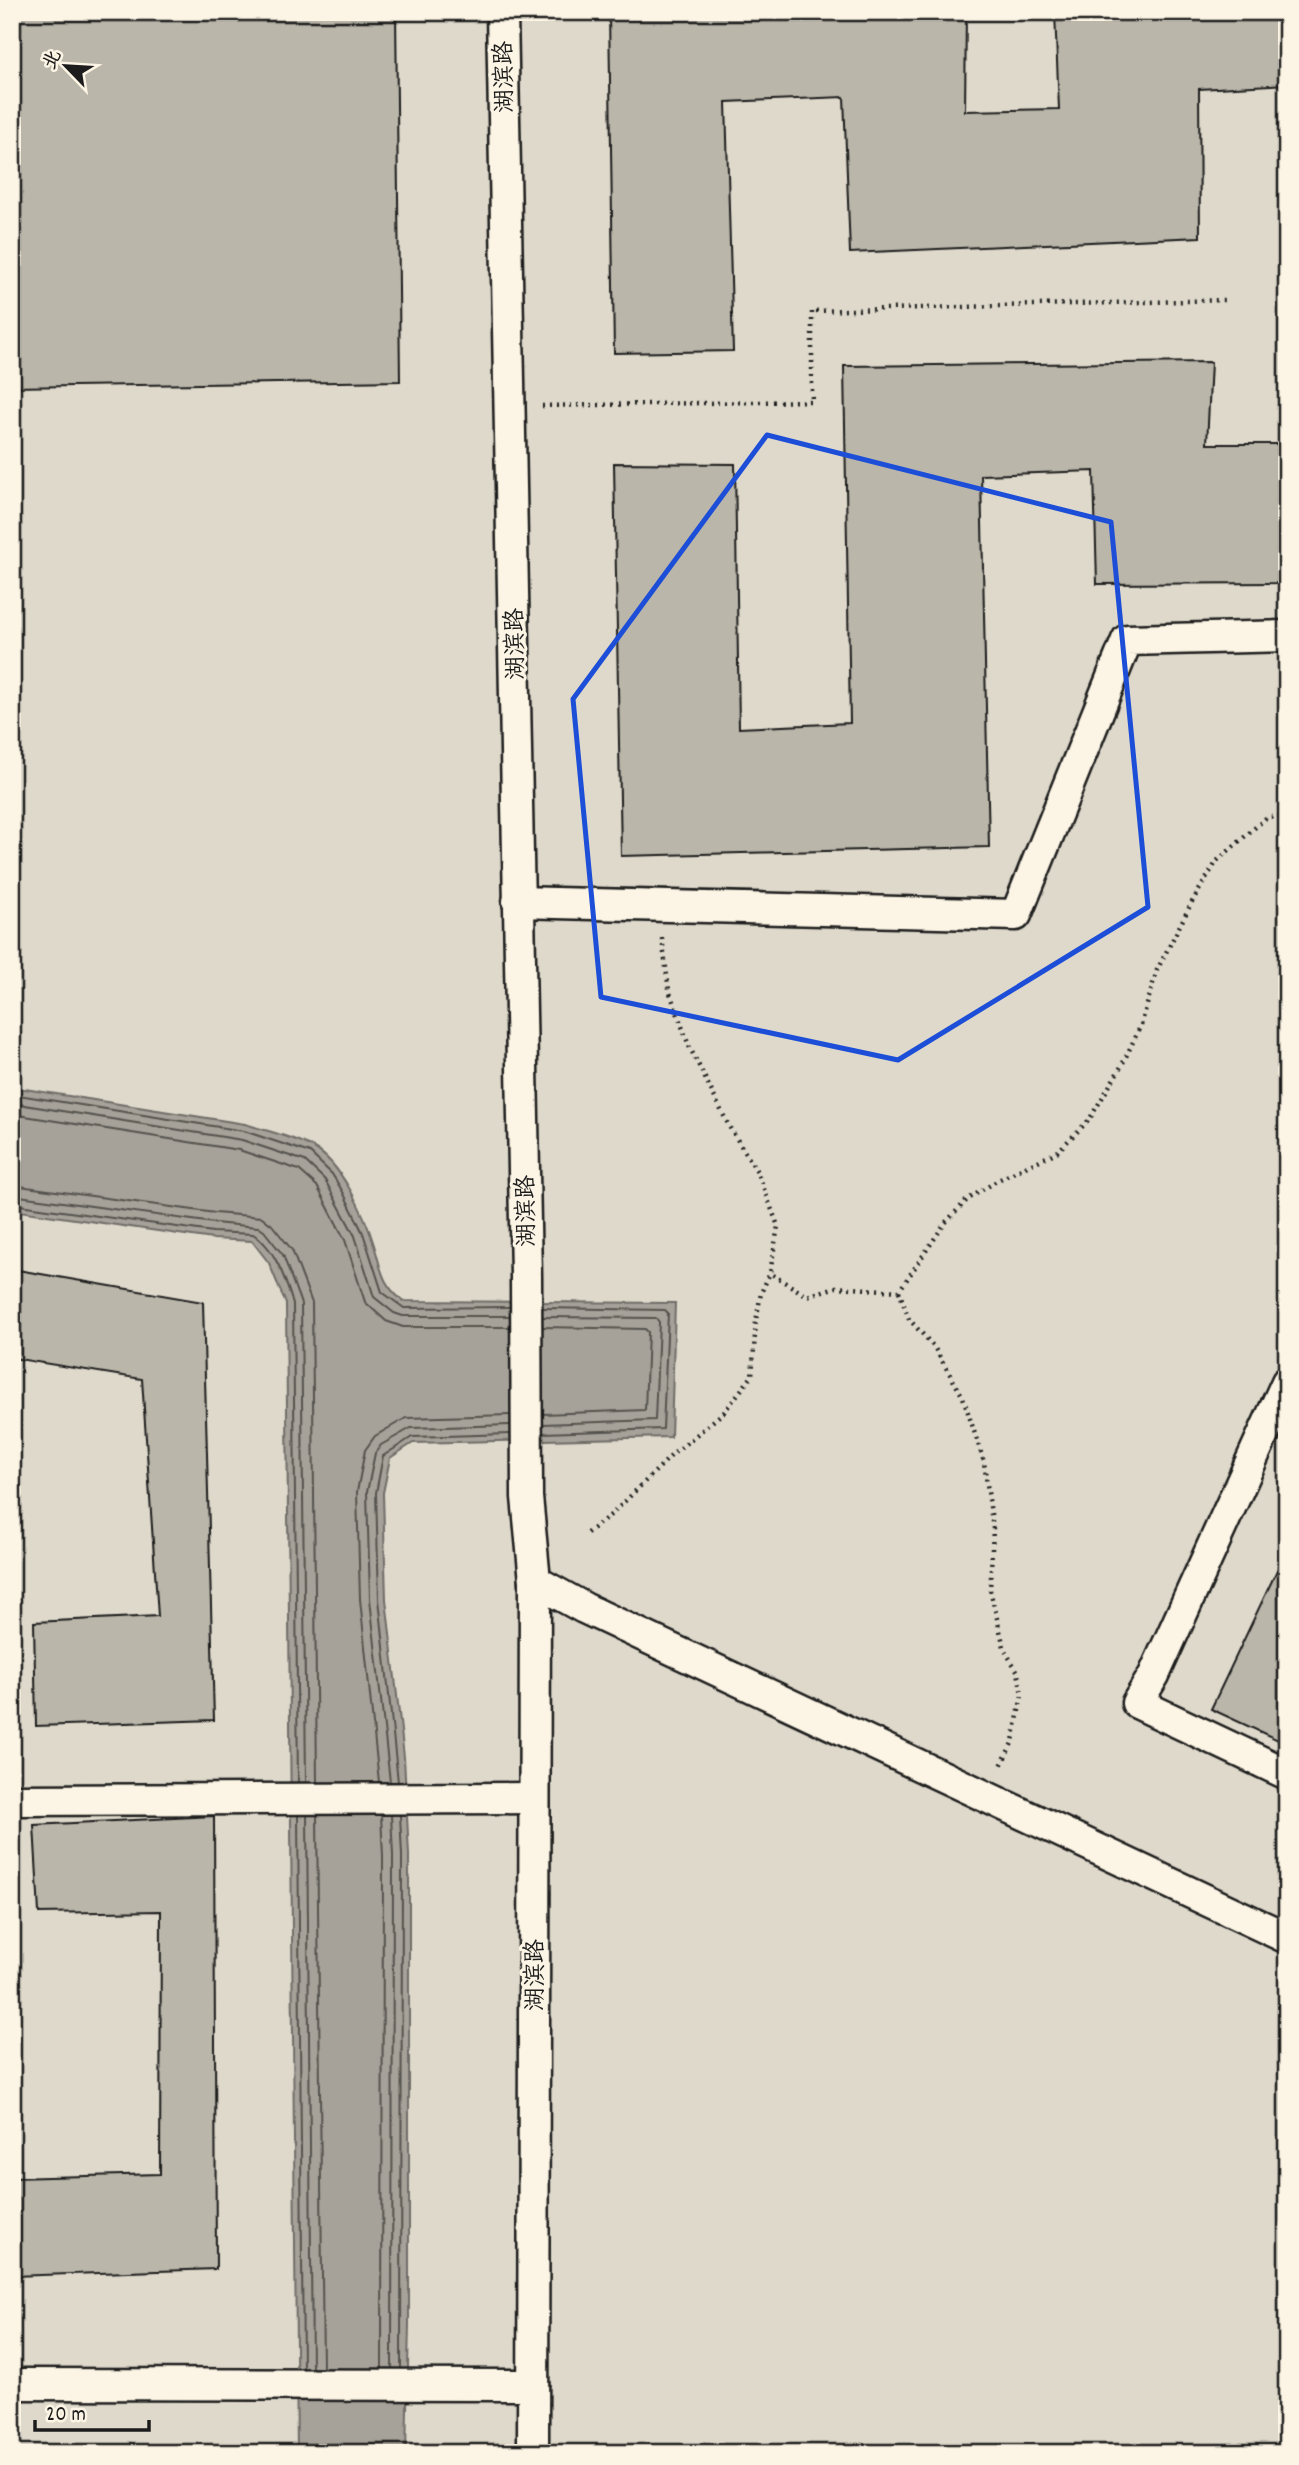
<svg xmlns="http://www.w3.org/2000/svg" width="1299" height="2465" font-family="Dekko,'LXGW WenKai TC',sans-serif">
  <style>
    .built { fill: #ded9cb }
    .water { fill: #a7a299; stroke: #6f6c67; stroke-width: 2 }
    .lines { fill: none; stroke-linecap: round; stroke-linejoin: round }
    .shore { stroke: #54524e; stroke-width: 2 }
    .building { fill: #bab6aa; stroke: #1c1c1c; stroke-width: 2 }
    .street-casing { stroke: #1c1c1c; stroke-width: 35 }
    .path { stroke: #1c1c1c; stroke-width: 4.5; stroke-dasharray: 2 5; stroke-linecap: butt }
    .street { stroke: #fcf5e5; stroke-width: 30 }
    .marked { fill: none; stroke: #1d4ed8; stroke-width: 5; stroke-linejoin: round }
    .labels { text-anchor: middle; stroke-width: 6; stroke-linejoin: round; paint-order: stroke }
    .street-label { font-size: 24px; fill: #1c1c1c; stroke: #fcf5e5 }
  </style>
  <rect width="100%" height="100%" fill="#eee8d9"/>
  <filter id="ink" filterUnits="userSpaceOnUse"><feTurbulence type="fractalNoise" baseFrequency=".0143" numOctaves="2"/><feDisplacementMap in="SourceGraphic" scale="14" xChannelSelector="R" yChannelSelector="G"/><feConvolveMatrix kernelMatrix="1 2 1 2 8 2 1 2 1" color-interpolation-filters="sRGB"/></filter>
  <g filter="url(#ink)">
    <rect class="built" x="12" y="12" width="1275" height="2441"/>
    <path class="water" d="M12 1087 245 1124C267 1131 291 1136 312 1147 341 1162 365 1215 374 1245 382 1271 381 1283 403 1301L675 1303 671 1437 413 1443 390 1458 383 1493 386 1599 404 1757 409 1855V2324L406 2453H297L286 1304 269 1263 252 1241 213 1239 12 1210Z"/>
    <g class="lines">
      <g class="shore">
        <path d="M12 1094 244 1131 310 1153 332 1174 343 1192 363 1233 382 1292 404 1308 510 1307"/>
        <path d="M12 1103 242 1140 305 1161 325 1180 355 1236 374 1297 394 1313 403 1316H510"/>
        <path d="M12 1114 239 1150 299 1170 317 1186 345 1240 365 1302 386 1321 403 1327H510"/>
        <path d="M12 1185 215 1213 262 1217 272 1225 292 1250 312 1303 317 1782"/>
        <path d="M12 1195 214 1223 258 1227 264 1231 283 1255 301 1304 306 1782"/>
        <path d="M12 1204 213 1232 253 1234C275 1247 286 1281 293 1304L298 1782"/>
        <path d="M543 1308 665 1310 668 1313 663 1429 543 1433"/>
        <path d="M543 1317 656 1318 659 1322 655 1420 543 1424"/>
        <path d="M543 1327 645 1329 648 1332 645 1410 543 1414"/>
        <path d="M379 1782 360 1599 357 1492 365 1450 375 1436 406 1418 510 1415"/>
        <path d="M390 1782 370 1599 367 1492 375 1453 381 1445 411 1428 510 1425"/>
        <path d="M398 1782 379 1599 376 1493 383 1456 412 1437 510 1434"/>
        <path d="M307 1815 312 2368"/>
        <path d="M317 1815 323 2368"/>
        <path d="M381 1815 383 1856 382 2368"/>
        <path d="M391 1815 393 1855 392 2368"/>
        <path d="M400 1815 402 1855 401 2368"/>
        <path d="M298 1816 303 2368"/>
      </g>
    </g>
    <g class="building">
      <path d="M12 12H396L400 381 12 387Z"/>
      <path d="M609 12H966L965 111 1059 109 1055 12H1287V84L1199 89 1200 237 850 253 844 97 726 102 733 351 614 353Z"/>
      <path d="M1211 362 1207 444H1287V583L1097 584 1094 471 981 475 989 847 621 856 614 463 735 464 739 728 850 723 844 366Z"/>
      <path d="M12 1269 203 1302 214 1720 36 1726 34 1622 158 1616 142 1379 12 1358Z"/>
      <path d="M1287 1549V1744L1211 1709Z"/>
      <path d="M214 1816 216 2269 12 2276V2178L160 2174 161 1911 39 1913 34 1825Z"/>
    </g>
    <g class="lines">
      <g class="street-casing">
        <g id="street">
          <path d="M502 12 526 1276 527 1497 535 1581 533 2453"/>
          <path d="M518 902 1016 915 1127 640 1287 636"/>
          <path d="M1287 1382 1154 1675 1137 1703 1287 1774"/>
          <path d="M535 1581 584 1608 1287 1938"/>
          <path d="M12 1800 534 1798"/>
          <path d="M12 2384 533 2385"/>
        </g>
      </g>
      <g class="path">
        <path d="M542 406 812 401V311L1224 300"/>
        <path d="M662 938 669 990 689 1046 730 1128 758 1173 778 1226 770 1273 807 1296 836 1287 899 1291 945 1223 967 1200 998 1180 1057 1152 1089 1120 1122 1065 1141 1025 1157 970 1193 900 1217 861 1267 817 1287 816"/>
        <path d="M899 1291 909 1319 934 1347 963 1397 984 1462 993 1529 990 1590 1005 1651 1018 1672 1022 1695 1013 1741 1000 1768"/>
        <path d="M587 1533 613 1513 672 1455 724 1412 752 1376 756 1321 761 1293 770 1273"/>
      </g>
      <use href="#street" class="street"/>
    </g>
  </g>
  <path class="marked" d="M767 435 1111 522 1148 907 898 1060 601 997 573 699Z"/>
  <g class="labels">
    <g class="street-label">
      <text transform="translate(503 77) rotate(-91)" y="8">湖滨路</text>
      <text transform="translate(514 644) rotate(-91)" y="8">湖滨路</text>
      <text transform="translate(525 1211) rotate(-91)" y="8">湖滨路</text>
      <text transform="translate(534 1975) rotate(-90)" y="8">湖滨路</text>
    </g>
  </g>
  <rect width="1299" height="2465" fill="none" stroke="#fcf5e5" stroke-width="42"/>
  <rect x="21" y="21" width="1257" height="2423" fill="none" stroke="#1c1c1c" stroke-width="2.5" filter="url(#ink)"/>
  <g transform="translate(66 66) rotate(295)" stroke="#fcf5e5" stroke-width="5" paint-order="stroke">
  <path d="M0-5L12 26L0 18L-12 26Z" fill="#1c1c1c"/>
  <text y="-10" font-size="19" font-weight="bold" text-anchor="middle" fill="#1c1c1c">北</text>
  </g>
  <path d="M35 2420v10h114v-10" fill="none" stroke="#1c1c1c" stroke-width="3.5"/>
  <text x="46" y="2420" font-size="21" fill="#1c1c1c" stroke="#fcf5e5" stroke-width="5" paint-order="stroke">20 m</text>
</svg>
